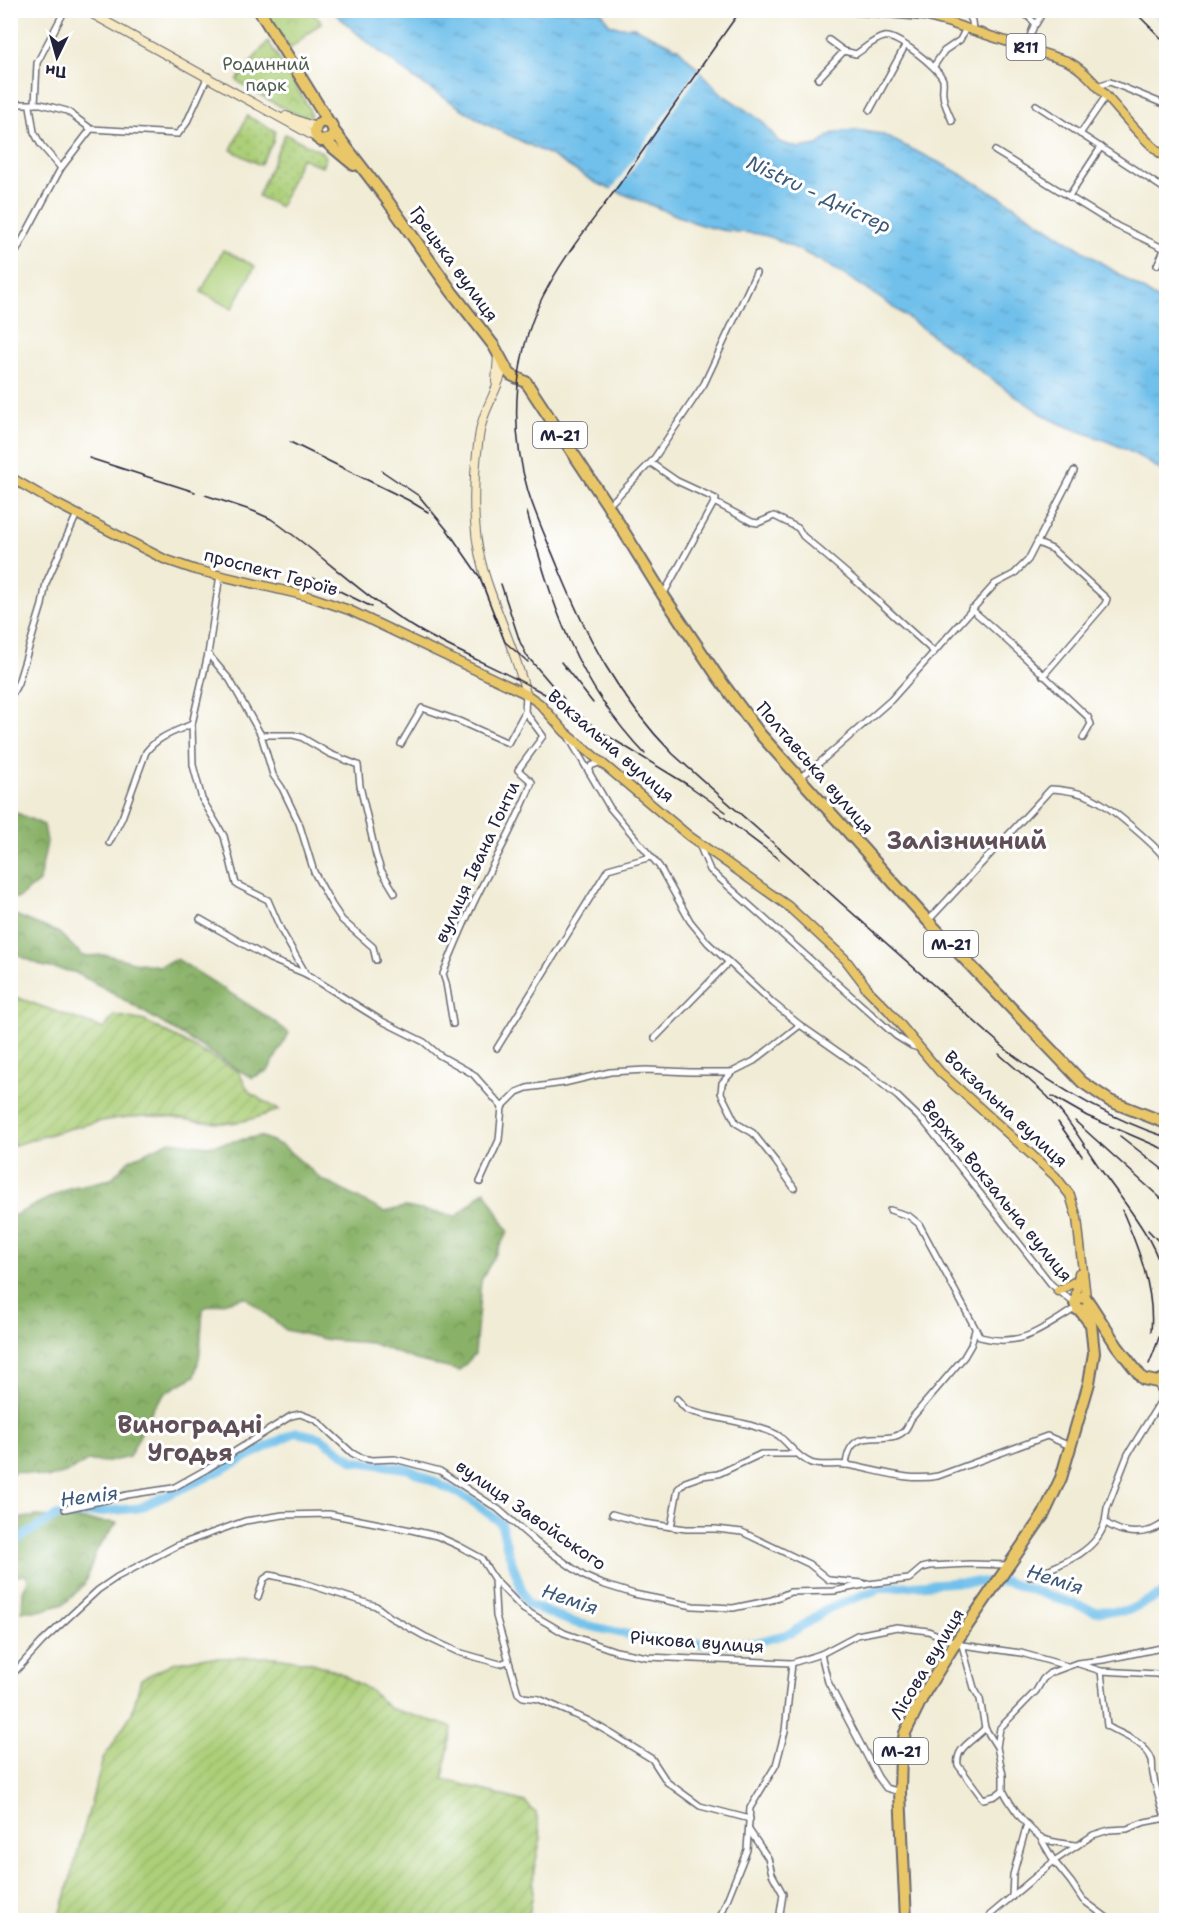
<svg xmlns="http://www.w3.org/2000/svg" width="1177" height="1931" font-family="'Shantell Sans',sans-serif">
  <style>
    .grass { fill: url(#grass-dots); stroke: #67785a; stroke-width: 1.5 }
    .forest { fill: url(#forest-crowns); stroke: #566a52; stroke-width: 1.5 }
    .park { fill: url(#park-crowns); stroke: #67785a; stroke-width: 1.5 }
    .garden { fill: url(#garden-furrows); stroke: #67785a; stroke-width: 1.5 }
    .pitch { fill: #accf78; stroke: #67785a; stroke-width: 1.5 }
    .water { fill: url(#water-ripples); stroke: #497193; stroke-width: 1.5 }
    .pier { fill: #f1ecd6 }
    .lines { fill: none; stroke-linecap: round; stroke-linejoin: round }
    .stream { stroke: #70c0eb; stroke-width: 1.5 }
    .river { stroke: #70c0eb; stroke-width: 9 }
    .street-casing { stroke: #6a6971; stroke-width: 8 }
    .secondary-casing { stroke: #6a6971; stroke-width: 10 }
    .primary-casing { stroke: #6a6971; stroke-width: 11 }
    .highway-casing { stroke: #6a6971; stroke-width: 14 }
    .street { stroke: #fff; stroke-width: 5 }
    .secondary { stroke: #f6e9c3; stroke-width: 8 }
    .primary { stroke: #e9c769; stroke-width: 8 }
    .highway { stroke: #e9c769; stroke-width: 10 }
    .rail { stroke: #22223b; stroke-width: 1.5 }
    .labels { text-anchor: middle; stroke-width: 6; stroke-linejoin: round; paint-order: stroke }
    .shield { fill: #fff; stroke: #646476; stroke-width: 1.5 }
    .shield-label { font-size: 16px; font-weight: bold; fill: #22223b }
    .park-label { font-size: 18px; fill: #525f50; stroke: #fff }
    .street-label { font-size: 18px; fill: #22223b; stroke: #fff }
    .water-label { font-size: 20px; font-style: italic; fill: #3d5979; stroke: #fff }
    .district-label { font-size: 24px; font-weight: bold; fill: #604f57; stroke: #fff }
  </style>
  <defs>
    <pattern id="grass-dots" width="8" height="8" patternUnits="userSpaceOnUse" patternTransform="scale(1.5)"><rect width="8" height="8" fill="#accf78"/><path d="M2 2h.1M6 6h.1" fill="none" stroke="#94b169" stroke-width="1.8" stroke-linecap="round"/></pattern>
    <pattern id="forest-crowns" width="20" height="18" patternUnits="userSpaceOnUse" patternTransform="scale(1.5)"><rect width="20" height="18" fill="#89b268"/><path d="M2 6a3 3 0 1 1 6 0M12 15a3 3 0 1 1 6 0" fill="none" stroke="#709057"/></pattern>
    <pattern id="park-crowns" width="20" height="18" patternUnits="userSpaceOnUse" patternTransform="scale(1.5)"><rect width="20" height="18" fill="#accf78"/><path d="M2 6a3 3 0 1 1 6 0M12 15a3 3 0 1 1 6 0" fill="none" stroke="#94b169"/></pattern>
    <pattern id="garden-furrows" width="10" height="10" patternUnits="userSpaceOnUse" patternTransform="scale(1.5)"><rect width="10" height="10" fill="#accf78"/><path d="M-1 1l2-2M0 10L10 0M9 11l2-2" fill="none" stroke="#94b169"/></pattern>
    <pattern id="water-ripples" width="26" height="14" patternUnits="userSpaceOnUse" patternTransform="scale(1.5)"><rect width="26" height="14" fill="#70c0eb"/><path d="M2 4q2-2 4 0t4 0M15 11q2-2 4 0t4 0" fill="none" stroke="#5c9cc0"/></pattern>
  </defs>
  <rect width="100%" height="100%" fill="#fff"/>
  <filter id="ink" filterUnits="userSpaceOnUse"><feTurbulence type="fractalNoise" baseFrequency=".0167" numOctaves="2"/><feDisplacementMap in="SourceGraphic" scale="12" xChannelSelector="R" yChannelSelector="G"/><feConvolveMatrix kernelMatrix="1 2 1 2 8 2 1 2 1" color-interpolation-filters="sRGB"/></filter>
  <filter id="wash" filterUnits="userSpaceOnUse"><feTurbulence type="fractalNoise" baseFrequency=".008" numOctaves="4" result="noise"/><feDisplacementMap in="SourceGraphic" scale="24" xChannelSelector="R" yChannelSelector="G"/><feGaussianBlur stdDeviation="1.35" result="paint"/><feColorMatrix in="noise" values="0 0 0 0 0 0 0 0 0 0 0 0 0 0 0 0 0 1.4 0 .05"/><feComposite in="paint" operator="in"/></filter>
  <g filter="url(#wash)">
    <rect width="100%" height="100%" fill="#f1ecd6"/>
    <g class="grass">
      <path d="M247 116 275 131 273 142 260 165 231 150Z"/>
      <path d="M285 134 322 152 326 157 322 167 301 158 280 207 258 196Z"/>
    </g>
    <g class="forest">
      <path d="M10 810 44 825 47 842 39 882 17 899 11 896Z"/>
      <path d="M10 913 59 933 83 956 107 955 134 962 159 966 177 959 271 1019 289 1033 268 1071 252 1078 108 990 74 972 45 967 11 952Z"/>
      <path d="M260 1136 283 1146 321 1179 384 1212 405 1207 457 1216 485 1190 508 1231 481 1281 475 1354 459 1371 416 1360 371 1343 329 1340 286 1330 245 1297 203 1308 200 1353 195 1376 166 1392 153 1408 129 1457 107 1462 88 1461 66 1473 49 1478 16 1471 11 1474V1217L69 1188 111 1179 129 1160 170 1141 208 1146Z"/>
      <path d="M36 1516 117 1523 97 1549 84 1585 64 1604 39 1611H22L23 1591 28 1580 26 1575 16 1576 11 1585V1520Z"/>
    </g>
    <g class="park">
      <path d="M265 11H310L322 22 290 49Z"/>
      <path d="M268 41 309 108 311 115 309 118C299 118 245 88 237 80Z"/>
    </g>
    <g class="garden">
      <path d="M10 995 104 1029 114 1015 145 1021 238 1071 250 1093 279 1110C261 1116 243 1123 225 1123 198 1124 173 1115 146 1116 100 1117 55 1133 11 1146Z"/>
      <path d="M276 1657 313 1663 338 1672 370 1690 389 1708 452 1727 443 1779 525 1802 536 1813 541 1838 534 1869 533 1893 528 1920H59L103 1759 132 1713 141 1679 173 1663 199 1658Z"/>
    </g>
    <path class="pitch" d="M223 250 255 266 232 309 201 292Z"/>
    <path class="water" d="M332 11H601L609 24 618 27H634L678 48 722 94 762 121 779 142 799 148 818 145 832 134 844 131 857 130 881 134 948 167 1002 198 1166 305V474C1149 462 1132 451 1111 443 1089 433 1066 429 1044 415 952 357 872 278 770 237 756 232 743 233 729 231 719 230 708 227 698 224L596 183 552 156 486 124 416 80 366 41Z"/>
    <path class="pier" d="M700 66 702 69 615 194 610 192Z"/>
    <g class="lines">
      <path class="stream" d="M1151 10 1166 27"/>
      <path class="river" d="M10 1544 56 1516 139 1508 203 1479 296 1432 321 1438 354 1461 408 1469 469 1499 501 1523 508 1551 527 1604 572 1622 648 1639 710 1644 754 1643 791 1633 829 1608 881 1588 957 1582H1007L1095 1611H1127L1166 1592"/>
    </g>
  </g>
  <g filter="url(#ink)">
    <g class="lines">
      <g class="street-casing">
        <g id="street">
          <path d="M966 10 972 21 973 30"/>
          <path d="M1021 10 1035 23 1026 47"/>
          <path d="M1164 10 1166 14"/>
          <path d="M1036 24 1044 10"/>
          <path d="M829 40 844 51 856 54C864 49 874 39 884 37 896 34 939 68 943 80 944 85 942 90 943 94 943 103 949 113 952 121"/>
          <path d="M934 66 944 51 960 40 966 28"/>
          <path d="M818 79 844 51"/>
          <path d="M1097 86 1110 82 1166 105"/>
          <path d="M10 100 19 104H41L67 111 91 129 178 134 186 124 208 76"/>
          <path d="M35 104 37 63 65 10"/>
          <path d="M1036 105 1166 190"/>
          <path d="M30 106 34 132 41 145 61 168"/>
          <path d="M870 110 905 46"/>
          <path d="M1080 134 1106 96"/>
          <path d="M995 151 1117 226 1165 249"/>
          <path d="M1069 196 1101 147"/>
          <path d="M10 263 61 168 91 129"/>
          <path d="M1157 265 1166 246"/>
          <path d="M651 463 677 481 716 499 663 595"/>
          <path d="M714 502 752 522 758 523 774 516 798 528 803 536 857 582 934 652"/>
          <path d="M608 506 653 460 704 384 756 273"/>
          <path d="M1038 543 1052 549 1107 599 1105 604 1043 676"/>
          <path d="M220 575 208 654 192 724 193 765 202 799 224 836 236 884 268 900 281 930 306 974"/>
          <path d="M971 609C1012 643 1049 681 1088 717L1091 724 1083 738"/>
          <path d="M208 654 230 680 261 735 273 775 282 788 299 823 314 872 332 905 342 920 373 947 376 960"/>
          <path d="M10 698 18 683 42 605 46 583 77 514"/>
          <path d="M261 735H293L301 737 330 754 358 765 360 786 376 855 381 870 395 893"/>
          <path d="M569 738 610 808 659 866 690 921 708 943 773 1003 800 1025 870 1074 898 1097 926 1124 1051 1284 1075 1304"/>
          <path d="M401 744 422 708 459 721 508 743 525 712"/>
          <path d="M589 772 591 766 601 762"/>
          <path d="M799 778 818 764 891 700 995 584 1014 574 1028 560 1074 471"/>
          <path d="M698 842 710 870 896 1036 912 1046 919 1048"/>
          <path d="M109 843 122 818 146 752C158 736 175 732 192 724"/>
          <path d="M200 919 270 959 306 974 380 1020 424 1042 439 1055 473 1074 502 1107 499 1140 480 1182"/>
          <path d="M928 921 1051 789C1066 790 1082 792 1096 800 1110 807 1158 847 1166 860"/>
          <path d="M453 1024 446 983 443 974C454 947 465 920 478 894 496 857 517 822 532 782L518 770 543 736 525 712 526 694"/>
          <path d="M655 1038 729 962"/>
          <path d="M497 1048 608 869 651 857"/>
          <path d="M732 1072 722 1083 721 1093 736 1123 753 1133 776 1162 794 1188"/>
          <path d="M502 1107 517 1092 527 1088 564 1083 610 1072 646 1070 690 1072H732L754 1061 800 1025"/>
          <path d="M890 1210 909 1216 919 1224 980 1337C1022 1348 1041 1329 1076 1308"/>
          <path d="M1157 1382 1161 1393 1160 1402 1128 1454 1107 1508 1105 1522C1116 1531 1133 1535 1148 1531 1154 1530 1161 1525 1166 1522"/>
          <path d="M677 1399C680 1402 683 1407 686 1409 694 1415 739 1421 753 1426 761 1429 772 1431 779 1436 790 1445 797 1457 811 1463 822 1467 835 1463 847 1465 878 1470 907 1482 938 1476L1047 1436 1070 1446"/>
          <path d="M846 1465C850 1422 886 1447 903 1432 907 1429 909 1423 911 1419L964 1357 971 1345 975 1330"/>
          <path d="M65 1509 127 1495 173 1488 207 1469 291 1416 300 1414 316 1420 352 1453 361 1458 372 1460 395 1459 440 1471 498 1509 536 1542 584 1576 602 1584 634 1594 693 1606 733 1608 772 1600 790 1592 834 1591 868 1584 909 1579 922 1568 930 1566 970 1564 1008 1565"/>
          <path d="M612 1514 644 1523 686 1529H716L742 1532 809 1564 829 1580 863 1583"/>
          <path d="M671 1527 678 1489 685 1482 702 1476 718 1474 761 1454H795"/>
          <path d="M1030 1577C1058 1565 1096 1554 1105 1522"/>
          <path d="M494 1579 496 1616 518 1693 523 1697 539 1699 589 1721 610 1733 652 1759 667 1782 700 1806 750 1819"/>
          <path d="M258 1597 264 1579 270 1575 301 1582 376 1606 390 1617 424 1636 458 1652 500 1664 508 1661"/>
          <path d="M962 1645 974 1688 980 1699 985 1728"/>
          <path d="M821 1654 828 1682 878 1777 886 1788 900 1792"/>
          <path d="M1079 1664 1101 1671 1157 1674 1166 1678"/>
          <path d="M1101 1671 1107 1726C1121 1735 1145 1741 1152 1760 1153 1764 1152 1770 1153 1774 1156 1790 1161 1805 1166 1820"/>
          <path d="M10 1677 42 1642 98 1590 117 1577 178 1545 245 1521 283 1515 329 1514 411 1530 437 1536 459 1546 481 1558 494 1579 523 1609 564 1633 616 1651 647 1657 792 1663 821 1654 857 1635 897 1627 928 1631 962 1645 1021 1653 1067 1666"/>
          <path d="M997 1747 985 1728C975 1740 955 1747 958 1765L983 1799 995 1796 1003 1790V1775L997 1747 1000 1728 1036 1691 1043 1679 1050 1673 1077 1663 1103 1660 1166 1647"/>
          <path d="M1003 1790C1010 1804 1029 1832 1044 1839 1054 1843 1066 1844 1077 1845"/>
          <path d="M749 1830 768 1858 772 1874 783 1894 779 1920"/>
          <path d="M1040 1837 1054 1861 1071 1882 1083 1900 1110 1920"/>
          <path d="M1012 1897 1013 1875 1027 1824"/>
          <path d="M719 1920 747 1850 750 1808 776 1765 785 1731 792 1663"/>
          <path d="M987 1920 990 1915 1054 1861 1093 1835 1109 1830 1127 1829 1145 1822 1166 1818"/>
        </g>
      </g>
      <g class="secondary-casing">
        <g id="secondary">
          <path d="M85 10 317 138"/>
          <path d="M286 116 315 127"/>
          <path d="M504 364C499 390 482 410 479 437 473 479 471 528 483 569 495 611 516 651 526 694"/>
          <path d="M496 382 498 355"/>
        </g>
      </g>
      <g class="primary-casing">
        <g id="primary">
          <path d="M847 10 924 16 950 23 1067 61C1085 70 1095 84 1108 98 1126 119 1145 141 1166 158"/>
          <path d="M10 477 51 501 164 559 196 570 311 597 349 610 526 694 540 704 565 732 689 836 788 906 845 959 868 989"/>
          <path d="M865 987 888 1010 940 1072 1055 1176 1070 1195 1077 1218 1086 1298"/>
          <path d="M1058 1291 1078 1280"/>
          <path d="M1075 1301 1079 1273"/>
        </g>
      </g>
      <g class="highway-casing">
        <g id="highway">
          <path d="M259 10 328 121"/>
          <path d="M334 131 331 139 321 141 317 138C313 131 315 125 322 121L331 124 334 131 387 200 452 292 494 346 507 370 511 375 526 382 608 506 663 595 718 677 760 734 928 921 1082 1082 1110 1101 1166 1123"/>
          <path d="M325 141 354 165"/>
          <path d="M1090 1304 1117 1346 1143 1379 1157 1382 1166 1378"/>
          <path d="M1078 1310H1084L1089 1306 1088 1301 1084 1297 1078 1298 1075 1304 1089 1322"/>
          <path d="M906 1920 900 1792 901 1753 905 1733 925 1692 956 1642 1044 1514 1061 1478 1089 1383 1094 1353 1091 1324 1087 1309"/>
        </g>
      </g>
      <use href="#street" class="street"/>
      <use href="#secondary" class="secondary"/>
      <use href="#primary" class="primary"/>
      <use href="#highway" class="highway"/>
      <g class="rail">
        <path d="M741 10C699 68 660 127 619 185 595 218 568 250 549 285 514 346 508 424 528 491 536 517 548 542 558 567 587 638 619 699 673 754L1009 1052C1057 1088 1109 1118 1166 1137"/>
        <path d="M1133 10 1166 43"/>
        <path d="M290 442 408 500 428 512"/>
        <path d="M89 458 195 492"/>
        <path d="M382 471 419 496 448 531 479 576 505 642 528 662"/>
        <path d="M205 495 253 511 271 519C322 554 363 597 417 629 472 661 534 682 586 720"/>
        <path d="M527 512C552 606 576 682 645 754"/>
        <path d="M313 578 372 607"/>
        <path d="M501 584 520 642 527 656 564 699"/>
        <path d="M561 662 593 703"/>
        <path d="M581 716 598 730 688 785 726 812"/>
        <path d="M714 810 779 859"/>
        <path d="M999 1054C1015 1068 1032 1082 1047 1096 1068 1118 1084 1145 1101 1170 1126 1206 1164 1247 1166 1294 1167 1319 1158 1342 1149 1364"/>
        <path d="M1052 1096 1087 1116 1166 1150"/>
        <path d="M1075 1121 1166 1203"/>
        <path d="M1058 1122 1082 1156"/>
        <path d="M1120 1136 1166 1172"/>
        <path d="M1122 1210C1138 1247 1155 1290 1151 1331"/>
        <path d="M1148 1230 1166 1249"/>
      </g>
    </g>
  </g>
  <g class="labels">
    <g class="shield">
      <rect x="1006.5" y="34" width="39" height="26" rx="4.5"/>
      <rect x="533" y="422" width="54" height="26" rx="4.5"/>
      <rect x="924" y="931" width="54" height="26" rx="4.5"/>
      <rect x="874" y="1738" width="54" height="26" rx="4.5"/>
    </g>
    <g class="shield-label">
      <text x="1026" y="53">R11</text>
      <text x="560" y="441">М-21</text>
      <text x="951" y="950">М-21</text>
      <text x="901" y="1757">М-21</text>
    </g>
    <g class="park-label">
      <text x="266" y="70">Родинний<tspan x="266" dy="21">парк</tspan></text>
    </g>
    <g class="street-label">
      <text transform="translate(454 264) rotate(54)" y="6">Грецька вулиця</text>
      <text transform="translate(271 572) rotate(15)" y="6">проспект Героїв</text>
      <text transform="translate(611 746) rotate(41)" y="6">Вокзальна вулиця</text>
      <text transform="translate(815 768) rotate(49)" y="6">Полтавська вулиця</text>
      <text transform="translate(477 862) rotate(-65)" y="6">вулиця Івана Гонти</text>
      <text transform="translate(1006 1109) rotate(43)" y="6">Вокзальна вулиця</text>
      <text transform="translate(997 1191) rotate(51)" y="6">Верхня Вокзальна вулиця</text>
      <text transform="translate(531 1515) rotate(35)" y="6">вулиця Завойського</text>
      <text transform="translate(697 1642) rotate(4)" y="6">Річкова вулиця</text>
      <text transform="translate(927 1664) rotate(-59)" y="6">Лісова вулиця</text>
    </g>
    <g class="water-label">
      <text transform="translate(819 194) rotate(25)" y="7">Nistru - Дністер</text>
      <text transform="translate(89 1496) rotate(-7)" y="7">Немія</text>
      <text transform="translate(1055 1579) rotate(18)" y="7">Немія</text>
      <text transform="translate(570 1599) rotate(19)" y="7">Немія</text>
    </g>
    <g class="district-label">
      <text x="967" y="849">Залізничний</text>
      <text x="190" y="1433">Виноградні<tspan x="190" dy="28">Угодья</tspan></text>
    </g>
  </g>
  <rect width="1177" height="1931" fill="none" stroke="#fff" stroke-width="36"/>
  <g transform="translate(57 57) rotate(185)" stroke="#ffffff" stroke-width="4.5" paint-order="stroke">
  <path d="M0-4.5L10 22L0 15L-10 22Z" fill="#22223b"/>
  <text y="-9" font-size="16" font-weight="bold" text-anchor="middle" fill="#22223b">Пн</text>
  </g>
</svg>
